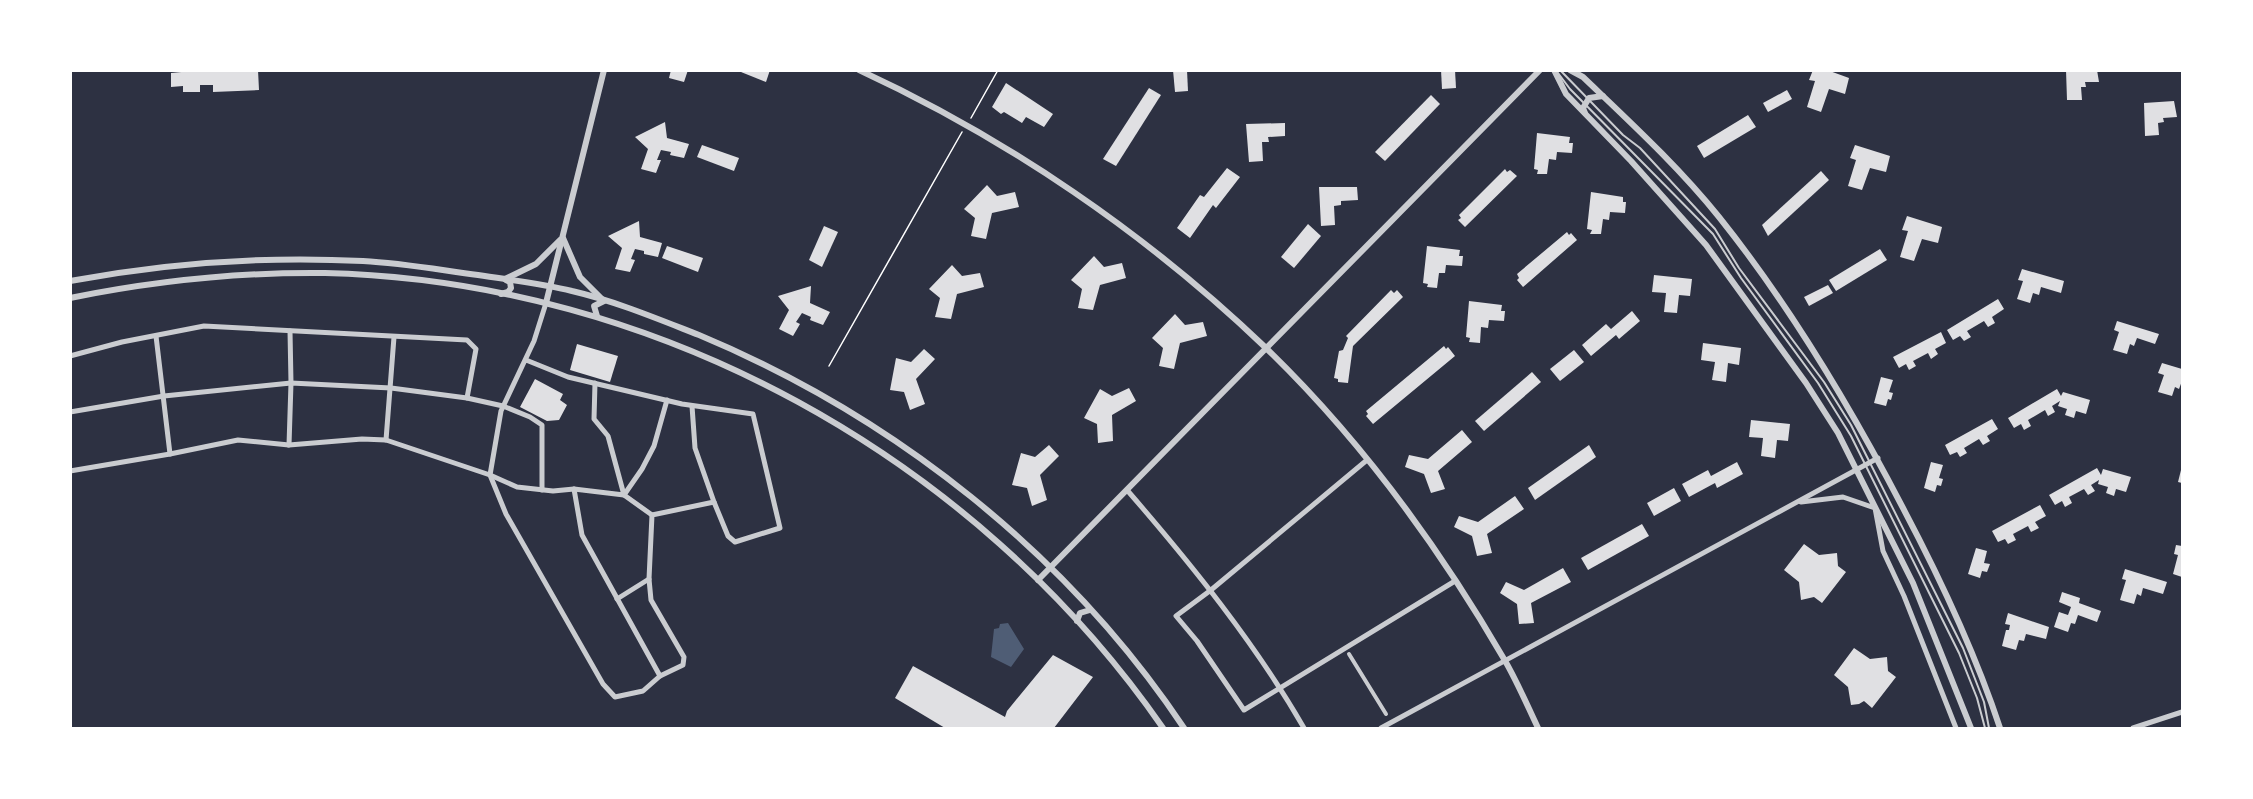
<svg xmlns="http://www.w3.org/2000/svg" width="2253" height="799" font-family="Ubuntu,sans-serif">
  <style>
    .water { fill: #4f5d75 }
    .building { fill: #e0e0e3 }
    .lines { fill: none; stroke-linecap: round; stroke-linejoin: round }
    .path { stroke: #fff; stroke-width: 1.5 }
    .service { stroke: #caccd0; stroke-width: 2 }
    .pedestrian { stroke: #caccd0; stroke-width: 4 }
    .minor { stroke: #caccd0; stroke-width: 5 }
    .tertiary { stroke: #caccd0; stroke-width: 6 }
  </style>
  <rect width="100%" height="100%" fill="#2d3142"/>
  <path class="water" d="M1008 623 1024 649 1011 667 991 657 994 629 999 628 1000 624Z"/>
  <g class="building">
    <path d="M202 70H258L259 90 213 92V85H200V92H183V86L171 87V73Z"/>
    <path d="M671 70H688L684 82 669 78Z"/>
    <path d="M736 70H770L766 82Z"/>
    <path d="M1173 70H1187L1188 91 1175 92Z"/>
    <path d="M1441 70H1455L1456 88 1442 89Z"/>
    <path d="M1813 70H1827L1849 78 1845 94 1829 89 1821 112 1807 107 1815 81 1809 80Z"/>
    <path d="M2066 70H2097L2099 82H2085L2086 87H2081L2082 100H2067Z"/>
    <path d="M1006 83 1053 114 1044 127 1026 117 1022 123 1004 112 1001 114 992 107Z"/>
    <path d="M1149 88 1161 95 1116 166 1103 159Z"/>
    <path d="M1787 90 1792 99 1768 112 1763 103Z"/>
    <path d="M1431 95 1440 104 1385 161 1375 152Z"/>
    <path d="M2174 101 2177 117 2163 118 2164 122 2158 123 2159 135 2145 136 2144 103Z"/>
    <path d="M1748 115 1756 127 1704 158 1697 146Z"/>
    <path d="M665 122 667 138 689 144 684 158 670 155 671 152 661 150 657 160H661L656 173 641 169 648 149 635 137Z"/>
    <path d="M1285 123V136L1268 137 1269 142H1262L1263 161 1249 162 1246 124Z"/>
    <path d="M1537 133 1570 137 1569 143H1573L1572 153 1557 152 1556 160 1549 159 1547 174H1537L1538 170 1534 169Z"/>
    <path d="M702 145 739 158 734 171 697 157Z"/>
    <path d="M1855 145 1890 156 1886 172 1870 168 1862 190 1848 186 1856 160 1850 158Z"/>
    <path d="M1227 168 1240 177 1216 208 1213 205 1190 238 1177 228 1200 195 1204 197Z"/>
    <path d="M1505 169 1507 172 1510 170 1517 176 1465 227 1458 220 1461 218 1459 215Z"/>
    <path d="M1821 171 1829 180 1768 236 1762 225Z"/>
    <path d="M987 185 997 196 1015 192 1019 207 992 213 986 239 971 236 975 218 964 209Z"/>
    <path d="M1319 187H1357L1358 200 1341 201V205L1334 206 1335 225 1321 226Z"/>
    <path d="M1591 192 1623 197V202H1626L1625 213 1610 212 1609 220 1603 219 1601 234H1590L1592 230 1587 229Z"/>
    <path d="M1907 216 1942 227 1938 243 1922 239 1914 261 1900 257 1908 231 1902 230Z"/>
    <path d="M639 221 640 237 662 243 658 257 644 254V251L635 249 631 259 635 260 630 272 615 269 622 248 608 236Z"/>
    <path d="M1308 224 1321 236 1294 268 1281 257Z"/>
    <path d="M824 226 838 232 822 267 809 260Z"/>
    <path d="M1567 232 1569 235 1571 233 1577 240 1523 287 1517 280 1519 278 1517 274Z"/>
    <path d="M667 246 703 258 698 272 662 258Z"/>
    <path d="M1427 246 1460 250 1459 256H1463L1462 266 1446 265 1445 273H1439L1437 288 1427 287 1428 284 1423 283Z"/>
    <path d="M1880 249 1887 260 1836 291 1829 280Z"/>
    <path d="M1094 256 1104 267 1122 263 1126 278 1100 285 1093 310 1078 308 1082 289 1071 280Z"/>
    <path d="M952 265 962 276 980 273 984 287 957 294 951 319 935 317 940 298 929 289Z"/>
    <path d="M2022 269 2064 281 2061 293 2041 287 2039 295 2033 293 2030 303 2017 299 2023 281 2018 280Z"/>
    <path d="M1654 275 1692 279 1690 296 1679 295 1677 313 1664 312 1666 293 1652 292Z"/>
    <path d="M1828 285 1833 293 1809 306 1804 297Z"/>
    <path d="M811 286 810 303 830 312 823 325 810 320 811 317 802 313 796 322 800 324 793 336 779 329 789 310 778 296Z"/>
    <path d="M1391 290 1394 293 1397 290 1403 297 1353 346 1348 383 1338 382V379L1334 378 1339 351 1343 350 1348 338 1346 336Z"/>
    <path d="M1998 299 2004 309 1992 317 1995 323 1988 327 1984 321 1967 331 1971 337 1964 341 1960 336 1953 340 1947 330Z"/>
    <path d="M1469 301 1502 305 1501 311H1505L1504 321 1489 320 1488 328 1481 327 1480 343 1469 342 1470 338 1466 337Z"/>
    <path d="M1632 311 1640 321 1619 339 1616 335 1591 356 1582 345 1606 324 1611 329Z"/>
    <path d="M1175 314 1185 325 1203 322 1207 336 1180 343 1174 369 1159 366 1163 348 1152 338Z"/>
    <path d="M2117 321 2159 334 2155 344 2137 338 2134 346 2130 344 2127 354 2113 350 2119 332 2114 330Z"/>
    <path d="M1941 332 1946 343 1935 349 1938 354 1931 359 1928 353 1913 361 1916 366 1909 370 1906 364 1899 368 1893 357Z"/>
    <path d="M1703 343 1741 348 1739 365 1728 363 1726 382 1712 380 1715 362 1701 360Z"/>
    <path d="M577 344 618 356 610 382 570 370Z"/>
    <path d="M1444 346 1446 349 1448 347 1455 356 1373 424 1366 416 1368 414 1366 411Z"/>
    <path d="M924 349 935 359 916 379 925 404 910 410 904 392 890 390 896 358 911 362Z"/>
    <path d="M1574 350 1584 362 1560 381 1550 369Z"/>
    <path d="M2162 363 2182 369V381L2179 389 2175 387 2172 396 2158 392 2164 375 2158 373Z"/>
    <path d="M1532 372 1541 382 1484 431 1475 421Z"/>
    <path d="M1881 377 1893 380 1889 392 1893 393 1891 400 1888 399 1886 406 1874 403Z"/>
    <path d="M535 379 563 394 560 400 567 405 559 420 547 421 520 407Z"/>
    <path d="M1129 388 1136 401 1112 415 1113 441 1098 443 1097 424 1084 418 1100 389 1112 396Z"/>
    <path d="M2057 389 2061 396 2063 392 2090 400 2086 414 2076 411 2074 418 2065 415 2067 409 2058 406 2060 401 2052 406 2055 412 2048 416 2045 410 2028 420 2031 426 2024 430 2021 424 2014 428 2008 418Z"/>
    <path d="M1992 419 1998 429 1987 436 1990 441 1983 445 1979 439 1964 448 1967 453 1960 457 1957 452 1950 455 1945 445Z"/>
    <path d="M1751 420 1790 424 1788 441 1777 440 1775 458 1761 456 1763 438 1749 437Z"/>
    <path d="M1462 430 1472 442 1438 471 1445 489 1431 493 1424 474 1405 467 1409 455 1428 459Z"/>
    <path d="M1049 445 1059 456 1040 475 1047 500 1032 506 1027 488 1012 485 1021 453 1035 457Z"/>
    <path d="M1589 445 1596 457 1535 500 1528 488Z"/>
    <path d="M1737 462 1743 474 1717 488 1715 483 1689 497 1682 484 1708 470 1711 476Z"/>
    <path d="M1931 462 1943 465 1939 478 1943 479 1941 486 1937 485 1935 492 1924 488Z"/>
    <path d="M2182 466V483L2178 482Z"/>
    <path d="M2097 468 2101 475 2103 469 2131 477 2126 492 2116 489 2114 496 2106 493 2108 487 2098 484 2099 480 2091 485 2095 491 2088 495 2084 489 2069 497 2072 503 2065 507 2062 501 2055 505 2049 495Z"/>
    <path d="M1674 488 1681 501 1654 516 1647 503Z"/>
    <path d="M1515 496 1524 509 1487 534 1492 553 1477 556 1472 536 1454 527 1459 516 1478 522Z"/>
    <path d="M2040 505 2046 516 2035 522 2039 528 2031 532 2028 526 2013 534 2016 540 2008 544 2005 539 1998 542 1992 531Z"/>
    <path d="M1642 524 1649 536 1588 570 1581 558Z"/>
    <path d="M1804 544 1819 555 1837 553 1838 566 1846 572 1822 603 1814 597 1801 600 1799 582 1784 570Z"/>
    <path d="M2176 545 2182 546V577L2173 574 2178 555 2174 554Z"/>
    <path d="M1976 548 1987 551 1984 563 1990 564 1987 572 1982 571 1980 578 1968 574Z"/>
    <path d="M1563 568 1571 582 1531 603 1534 623 1519 624 1517 604 1500 593 1506 582 1524 590Z"/>
    <path d="M2125 569 2167 582 2163 594 2143 588 2141 596 2137 594 2134 604 2120 600 2126 580 2122 579Z"/>
    <path d="M2062 592 2080 598 2079 603 2101 611 2097 622 2078 615 2075 624 2071 623 2068 632 2054 627 2059 612 2068 615 2071 607 2059 602Z"/>
    <path d="M2008 613 2049 627 2046 639 2026 634 2024 641 2019 640 2016 650 2002 646 2006 630H2009L2010 625 2005 624Z"/>
    <path d="M1854 648 1870 659 1887 657 1888 671 1896 677 1872 708 1864 701 1859 704 1851 705 1848 687 1834 675Z"/>
    <path d="M1053 655 1093 677 1054 728H945L895 698 913 666 1005 717 1007 711Z"/>
  </g>
  <g class="lines">
    <g class="path">
      <path d="M971 118 998 70"/>
      <path d="M829 366 962 132"/>
    </g>
    <g class="service">
      <path d="M1560 70 1623 135 1640 148 1715 229 1739 268 1824 382 1851 425 1963 648 1984 702 1989 728"/>
      <path d="M1558 73 1570 89 1713 234 1741 278 1818 383 1851 436 1959 653 1977 698 1985 728"/>
    </g>
    <path class="pedestrian" d="M1349 654 1386 714"/>
    <g class="minor">
      <path d="M156 336 170 454"/>
      <path d="M70 356 122 342 204 326 467 340 476 349 467 398"/>
      <path d="M526 360 568 377 682 404 753 414 780 528 735 542 728 536 714 502 652 515 649 579 651 600 684 657 683 665 660 676 643 691 615 697 603 684 506 514 490 475 501 411 534 341 546 303"/>
      <path d="M692 406 695 448 714 502"/>
      <path d="M70 412 164 396 291 383 391 388 467 398 503 406 530 417 542 425V490"/>
      <path d="M386 440 394 337"/>
      <path d="M289 445 291 383 290 331"/>
      <path d="M1367 460 1211 590 1176 616 1197 641 1244 710 1455 581"/>
      <path d="M70 471 170 454 238 440 289 445 362 439 386 440 490 475 517 487 553 491 574 489 624 495 608 436 594 419 595 383"/>
      <path d="M574 489 582 535 660 676"/>
      <path d="M1127 490C1192 565 1255 643 1304 728"/>
      <path d="M1801 502 1843 497 1875 508 1883 551 1904 596 1956 728"/>
      <path d="M652 515 624 495 642 469 654 446 667 400"/>
      <path d="M617 599 649 579"/>
      <path d="M1381 728 1878 458"/>
      <path d="M2133 728 2182 712"/>
    </g>
    <g class="tertiary">
      <path d="M859 70C1008 139 1147 234 1266 348 1359 438 1439 547 1504 659 1517 681 1527 705 1538 728"/>
      <path d="M1554 70 1566 94 1631 161 1706 245 1806 383 1838 433 1913 583 1971 728"/>
      <path d="M1570 70 1583 77C1630 122 1678 166 1719 217 1791 307 1850 406 1903 508 1941 580 1975 652 2000 728"/>
      <path d="M1585 113 1583 108 1589 98 1603 96"/>
      <path d="M563 238 580 277 602 299"/>
      <path d="M505 279 536 264 560 240"/>
      <path d="M70 281C166 263 266 256 363 261 402 263 440 270 478 275 509 280 541 283 572 291 615 301 658 319 699 335 893 416 1067 553 1184 728"/>
      <path d="M501 294 508 292 511 288 510 282 506 280"/>
      <path d="M70 298C154 281 240 272 325 273 657 281 975 457 1163 728"/>
      <path d="M546 303 604 70"/>
      <path d="M597 316 594 306 604 301"/>
      <path d="M1038 580 1540 70"/>
      <path d="M1077 621 1080 613 1090 610"/>
    </g>
  </g>
  <rect width="2253" height="799" fill="none" stroke="#ffffff" stroke-width="144"/>
</svg>
